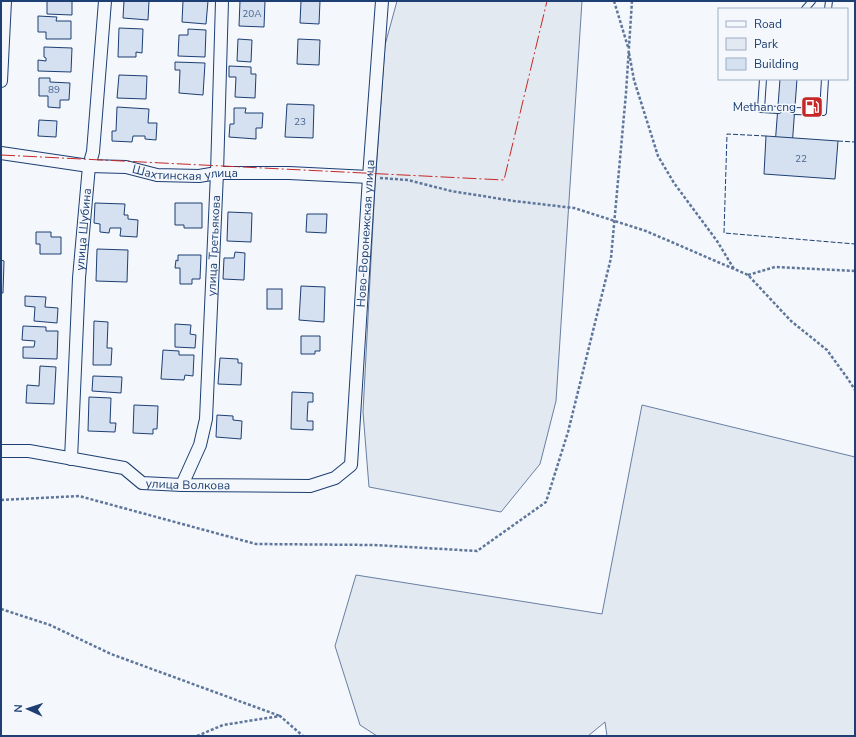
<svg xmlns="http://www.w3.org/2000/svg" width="856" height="737" font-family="'Nunito Sans',sans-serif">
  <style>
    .green { fill: #e3e9f0; stroke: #687fa3 }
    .building { fill: #d5e0f0; stroke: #1d3f73 }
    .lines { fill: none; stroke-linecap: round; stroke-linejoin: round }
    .service-casing { stroke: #1d3f73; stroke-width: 8 }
    .minor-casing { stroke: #1d3f73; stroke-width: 14 }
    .path { stroke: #5e769c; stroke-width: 2.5; stroke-dasharray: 3 2; stroke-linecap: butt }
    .service { stroke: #f4f7fb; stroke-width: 6 }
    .minor { stroke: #f4f7fb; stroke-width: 12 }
    .fence { stroke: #1d3f73; stroke-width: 1; stroke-dasharray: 5 2; stroke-linecap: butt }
    .power { stroke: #c62828; stroke-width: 1; stroke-dasharray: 14 3 2 3; stroke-linecap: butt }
    .labels { text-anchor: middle; stroke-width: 3; stroke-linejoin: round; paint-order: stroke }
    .number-label { font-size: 10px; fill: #4b6792 }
    .poi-label { font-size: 12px; fill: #1d3f73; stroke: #f4f7fb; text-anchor: end }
    .street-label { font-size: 12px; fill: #1d3f73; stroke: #f4f7fb }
  </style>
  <rect width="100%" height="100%" fill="#f4f7fb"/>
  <g class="green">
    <path d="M397 1H582L556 401 540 464 501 512 369 487 363 412 375 185 385 45Z"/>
    <path d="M642 405 855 457V736H607L605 722 588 736H377L360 725 335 646 356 575 602 614Z"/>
  </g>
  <g class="building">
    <path d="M47 1H72V15L47 14Z"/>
    <path d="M124 1H149L148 20 123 18Z"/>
    <path d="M183 1H208L206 24 182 22Z"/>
    <path d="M240 1H265L264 27 239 26Z"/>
    <path d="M301 1H320L319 24 300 23Z"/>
    <path d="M38 16 57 17 56 21H71V39H46V32H38Z"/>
    <path d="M119 28 143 29 142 53 136 52V57H118Z"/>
    <path d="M188 29 206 30 205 57 178 56 179 35H188Z"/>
    <path d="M238 39 252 40 251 62 237 61Z"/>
    <path d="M298 39 320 40 319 65 297 64Z"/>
    <path d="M44 47 72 48 71 72 38 71V60L46 61V58L44 57Z"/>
    <path d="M175 62 205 63 203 95 179 93 180 70H175Z"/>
    <path d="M229 66 251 67V74H256L255 98 235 97 236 77H229Z"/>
    <path d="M119 75 147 76 146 99 117 98Z"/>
    <path d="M39 78H50V82L70 83 69 100H60V108L48 107V96H39Z"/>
    <path d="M780 79H797L792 147 775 146Z"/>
    <path d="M287 104 314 105 313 138 285 137Z"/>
    <path d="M117 107 149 109 148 123H157L156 140 145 139V136H133L132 142 112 141V131H116Z"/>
    <path d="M234 108H246L245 113H263L262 128H256V139L229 137 230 124H234Z"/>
    <path d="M39 120 57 121 56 137 38 136Z"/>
    <path d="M766 136 838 141 835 179 764 174Z"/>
    <path d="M95 203 125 204 124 215H128V219L138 220 137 237 120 236 121 228H110L109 233 100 232V224L94 223Z"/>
    <path d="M175 203H202V228H184V225H175Z"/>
    <path d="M228 212 252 213 251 242 227 241Z"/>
    <path d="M307 214H327L326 233 306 232Z"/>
    <path d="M36 232H51V237H61V254H40V244H36Z"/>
    <path d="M97 249 128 250 127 282 96 281Z"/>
    <path d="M235 252 245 253 244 280 223 279 224 258H234Z"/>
    <path d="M178 255H201L200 279H192V284H180V268H175L176 260 178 261Z"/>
    <path d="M1 260 4 261 3 293H1Z"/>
    <path d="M301 286 325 287 324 322 299 320Z"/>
    <rect x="267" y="289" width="15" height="20"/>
    <path d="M25 296 46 297 45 307 58 308 57 323 34 321 35 307 25 306Z"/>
    <path d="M94 321 108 322 107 348H112L111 365H93Z"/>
    <path d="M175 324 191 325 190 334 196 335 195 348 175 347Z"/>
    <path d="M23 326 46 327V331H58L57 359 23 358V347H34L35 341 22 340Z"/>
    <path d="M301 336H320V351H315V354H301Z"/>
    <path d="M163 350 179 351V355H194L193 376 185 375 184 380 161 379Z"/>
    <path d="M220 358 238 359V363H242L241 385 218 384Z"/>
    <path d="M40 366 56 367 54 404 26 403 27 385 39 386Z"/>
    <path d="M93 376 122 377 121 393 92 391Z"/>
    <path d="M292 392 313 393V402H308L307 421H313V430L291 429Z"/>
    <path d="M89 397 111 398 110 423H116L115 432 88 431Z"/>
    <path d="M134 405 158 406 157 429H153V434L133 433Z"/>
    <path d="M217 415 233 416V420L242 421 241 439 216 437Z"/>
  </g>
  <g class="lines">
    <g class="service-casing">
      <g id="service">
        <path d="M805 9 812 1"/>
        <path d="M828 9 829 1"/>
        <path d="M763 79 761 109 778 110"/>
        <path d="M795 111 823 112 825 79"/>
      </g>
    </g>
    <g class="minor-casing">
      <g id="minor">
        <path d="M1 81 5 1"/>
        <path id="s1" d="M1 153 89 166 126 167 157 175 199 176 217 173H289L369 177"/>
        <path id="s2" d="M1 451H29L124 468 142 483 182 485 310 486 335 478 351 465 369 177 382 1"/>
        <path id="s3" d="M71 459 79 278 89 166 93 152 105 1"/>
        <path id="s4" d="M182 485 200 445 206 419 217 173 222 1"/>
      </g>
    </g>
    <g class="path">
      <path d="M614 1 628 47"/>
      <path d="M629 53 634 80 658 156 674 183 717 241 734 269"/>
      <path d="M380 178 408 180 451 191 514 201 574 208 646 231 748 275 791 321 827 350 848 379 855 390"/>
      <path d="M748 275 775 267 855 271"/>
      <path d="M1 500 79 496 256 544 374 545 477 551 546 502 568 432 611 258 626 93 632 1"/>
      <path d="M1 609 50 625 111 654 280 716"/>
      <path d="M197 736 223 725 280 716 303 736"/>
    </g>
    <use href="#service" class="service"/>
    <use href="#minor" class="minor"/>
    <g class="fence">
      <path d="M766 136 727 134 724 233 855 244"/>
      <path d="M838 141 855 142"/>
    </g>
    <path class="power" d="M1 155 504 180 547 1"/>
  </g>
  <defs>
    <g id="fuel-square" transform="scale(1.15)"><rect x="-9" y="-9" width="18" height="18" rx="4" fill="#c62828" stroke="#f4f7fb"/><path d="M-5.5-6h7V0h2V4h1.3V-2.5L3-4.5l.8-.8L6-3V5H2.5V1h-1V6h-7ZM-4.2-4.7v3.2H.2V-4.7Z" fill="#fff"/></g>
  </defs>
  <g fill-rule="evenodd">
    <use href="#fuel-square" x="812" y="107"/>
  </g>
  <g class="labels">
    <g class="number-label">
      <text x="252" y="17">20А</text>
      <text x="54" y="93">89</text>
      <text x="300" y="125">23</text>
      <text x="801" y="162">22</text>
    </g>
    <g class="poi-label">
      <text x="796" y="111">Methan cng</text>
    </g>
    <g class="street-label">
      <text dy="4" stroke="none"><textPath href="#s1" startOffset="186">Шахтинская улица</textPath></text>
      <text dy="4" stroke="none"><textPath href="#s3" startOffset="230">улица Шубина</textPath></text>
      <text dy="4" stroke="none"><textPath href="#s2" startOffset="595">Ново-Воронежская улица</textPath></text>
      <text dy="4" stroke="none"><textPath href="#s4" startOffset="244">улица Третьякова</textPath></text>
      <text dy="4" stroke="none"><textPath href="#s2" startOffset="194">улица Волкова</textPath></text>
    </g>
  </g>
  <rect width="856" height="737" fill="none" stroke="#1d3f73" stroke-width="4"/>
  <rect x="718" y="8" width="130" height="72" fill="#f4f7fb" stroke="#9eadc5"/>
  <rect x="726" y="21" width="20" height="6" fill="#f4f7fb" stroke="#9eadc5"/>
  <text x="754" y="28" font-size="12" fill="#1d3f73">Road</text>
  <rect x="726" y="38" width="20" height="12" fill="#e3e9f0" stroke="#9eadc5"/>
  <text x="754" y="48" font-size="12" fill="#1d3f73">Park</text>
  <rect x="726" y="58" width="20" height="12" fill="#d5e0f0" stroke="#9eadc5"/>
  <text x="754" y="68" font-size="12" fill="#1d3f73">Building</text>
  <g transform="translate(28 709) rotate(273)" stroke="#f4f7fb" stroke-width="3" paint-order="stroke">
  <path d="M0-3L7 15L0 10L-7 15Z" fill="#1d3f73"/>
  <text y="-6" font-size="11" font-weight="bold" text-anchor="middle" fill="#1d3f73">N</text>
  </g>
</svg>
